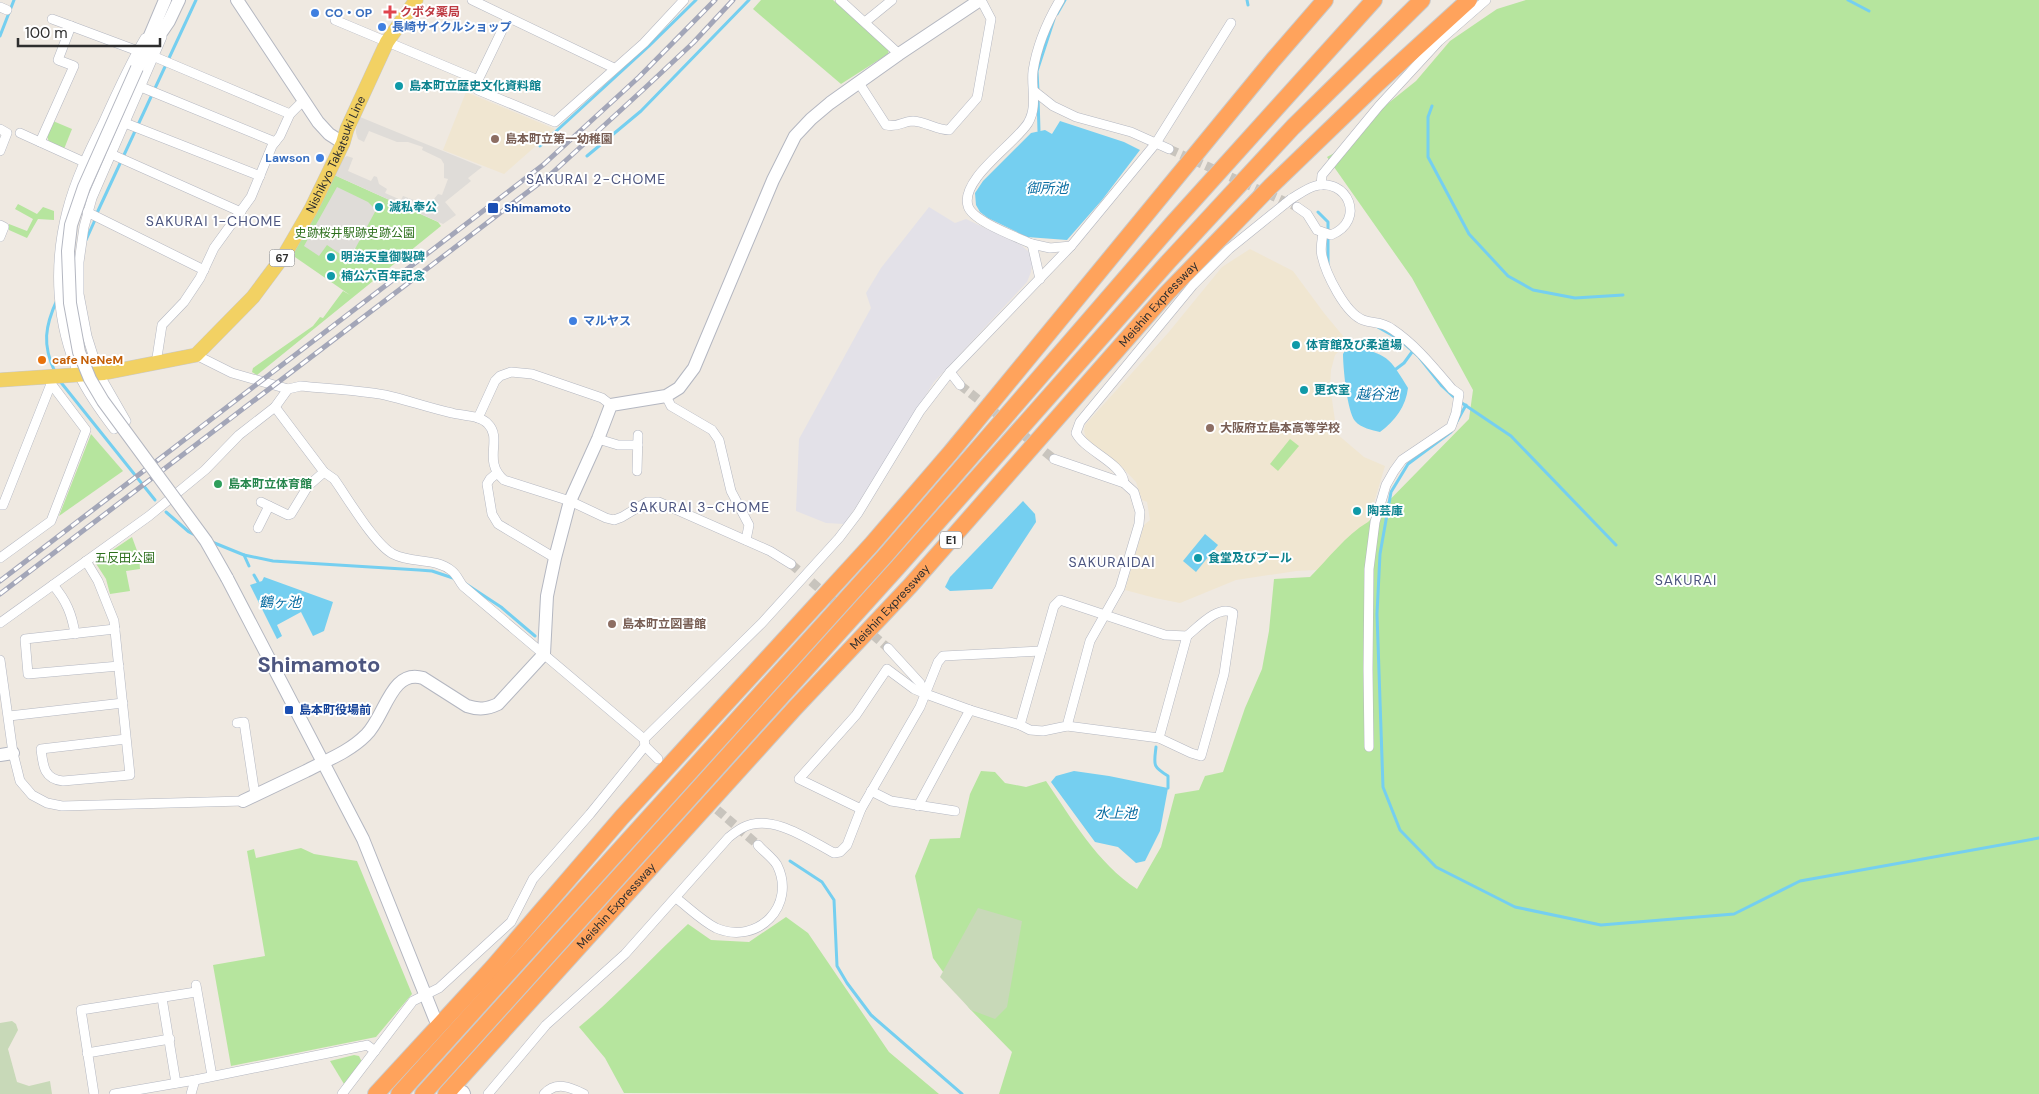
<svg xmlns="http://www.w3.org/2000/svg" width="2039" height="1094" font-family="'DM Sans','Noto Sans JP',sans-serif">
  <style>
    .industrial { fill: #e3e1e8 }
    .education { fill: #f0e6d1 }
    .green { fill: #b6e59e }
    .cemetery { fill: #c8d9b8 }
    .plaza { fill: #dfdcd8 }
    .water { fill: #75cff0 }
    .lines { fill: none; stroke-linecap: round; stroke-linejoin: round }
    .stream { stroke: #75cff0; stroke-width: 3 }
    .street-tunnel { stroke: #c8c4bd; stroke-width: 9; stroke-dasharray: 9 4.5; stroke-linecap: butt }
    .street-casing { stroke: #b4b7c1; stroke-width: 10 }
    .secondary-casing { stroke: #b4b7c1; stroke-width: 14 }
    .primary-casing { stroke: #c9c9c9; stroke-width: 15 }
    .highway-casing { stroke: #c9c9c9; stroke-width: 18 }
    .street { stroke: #fff; stroke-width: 9 }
    .secondary { stroke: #fff; stroke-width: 12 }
    .primary { stroke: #f2d163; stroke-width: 14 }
    .highway { stroke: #ffa35c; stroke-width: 16 }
    .rail-casing { stroke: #a3a6b8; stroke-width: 5 }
    .rail { stroke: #fff; stroke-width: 3; stroke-dasharray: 9; stroke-linecap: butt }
    .street-bridge-casing { stroke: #b4b7c1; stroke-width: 10; stroke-linecap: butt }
    .secondary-bridge-casing { stroke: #b4b7c1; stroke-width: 14; stroke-linecap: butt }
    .street-bridge { stroke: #fff; stroke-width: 9 }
    .secondary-bridge { stroke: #fff; stroke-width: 12 }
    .health-dot { fill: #e0444e; stroke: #fff; stroke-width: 2 }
    .shop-dot { fill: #3f7fe0; stroke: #fff; stroke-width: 2 }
    .culture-dot { fill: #0f9aa8; stroke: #fff; stroke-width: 2 }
    .education-dot { fill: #8d6e63; stroke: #fff; stroke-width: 2 }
    .transit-dot { fill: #1a4fb4; stroke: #fff; stroke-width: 2 }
    .food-dot { fill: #e8710a; stroke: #fff; stroke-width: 2 }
    .leisure-dot { fill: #2e9e5b; stroke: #fff; stroke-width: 2 }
    .labels { text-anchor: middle; stroke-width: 4; stroke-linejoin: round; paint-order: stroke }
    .shield { fill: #fff; stroke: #6d6d6d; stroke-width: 1 }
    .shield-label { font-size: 11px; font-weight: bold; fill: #2e2e2e }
    .health-label { font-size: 12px; font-weight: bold; fill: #be3a42; stroke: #fff; text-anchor: start }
    .shop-label { font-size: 12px; font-weight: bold; fill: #366cbe; stroke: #fff; text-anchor: start }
    .culture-label { font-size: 12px; font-weight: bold; fill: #0d838f; stroke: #fff; text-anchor: start }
    .education-label { font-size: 12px; font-weight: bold; fill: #785e54; stroke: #fff; text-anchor: start }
    .street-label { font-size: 12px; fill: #2e2e2e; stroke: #fff }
    .transit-label { font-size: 12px; font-weight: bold; fill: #164399; stroke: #fff; text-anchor: start }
    .park-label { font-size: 12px; fill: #2c6e1b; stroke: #fff }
    .food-label { font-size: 12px; font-weight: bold; fill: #c56008; stroke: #fff; text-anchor: start }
    .leisure-label { font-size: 12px; font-weight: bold; fill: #27864d; stroke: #fff; text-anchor: start }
    .neighbourhood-label { font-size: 14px; letter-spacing: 1px; fill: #4d5680; stroke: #fff }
    .water-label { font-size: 14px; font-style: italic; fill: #0d6fa3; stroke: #fff }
    .town-label { font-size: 22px; font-weight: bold; fill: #4d5680; stroke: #fff }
  </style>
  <rect width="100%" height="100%" fill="#efe9e1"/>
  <path class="industrial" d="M929 207 955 223 966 219 1021 245 1029 252 1032 264 1031 272 1027 282 934 382 855 508 844 524 826 523 796 511 799 439 871 308 866 293 881 268Z"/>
  <g class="education">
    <path d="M466 92 555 129 504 174 443 150Z"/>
    <path d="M1250 249 1293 271 1324 313 1348 342 1335 355 1331 370 1330 386 1337 434 1364 457 1385 466 1364 536 1335 569 1296 571 1236 580 1180 603 1155 598 1125 590 1144 525 1150 520 1147 502 1142 500 1136 482 1121 466 1094 446 1086 438 1084 431 1085 425 1168 333 1222 267Z"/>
  </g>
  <g class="green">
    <path d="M761 0H833L889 49 888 54 841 84 753 9Z"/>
    <path d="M1526 0H2039V1094H999L1012 1052 969 1008 933 958 915 876 930 839 960 838 970 794 981 771 995 772 1005 783 1026 787 1046 781C1072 819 1097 863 1137 889L1161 847 1175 794 1199 790 1205 776 1223 772 1245 708 1262 669 1269 631 1274 579 1310 577C1328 559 1346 535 1368 522L1469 419 1473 390 1412 278 1327 157 1340 150 1386 105 1416 81 1450 41 1497 9Z"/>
    <path d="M53 121 72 129 64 149 49 142 47 136Z"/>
    <path d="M332 174 438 222 441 226 257 375 252 372 253 368 313 326 320 317 323 318 343 291 350 295 292 255Z"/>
    <path d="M18 204 37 214 43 207 54 211V220L38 219 27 238 9 230V224L27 231 33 219 15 209Z"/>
    <path d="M91 434 123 471 59 516Z"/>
    <path d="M1290 439 1299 446 1278 471 1270 464Z"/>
    <path d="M132 537 139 556 140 569 126 571 130 591 110 594 106 579 95 562Z"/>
    <path d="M301 848 314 854 357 861 412 994 376 1037 231 1066 213 965 265 956 247 851 254 849 256 858Z"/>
    <path d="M786 917 808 933 889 1052 939 1094 624 1093 605 1058 579 1027C618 995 651 958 688 924L711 940 749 942Z"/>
    <path d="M354 1055 359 1056 362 1062 344 1084 330 1061Z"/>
  </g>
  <g class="cemetery">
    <path d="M978 908 1022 921 1007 1007 995 1019 971 1010 940 977Z"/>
    <path d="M12 1021 16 1024 18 1030 8 1049 17 1082 29 1086 50 1081 52 1094H0V1023Z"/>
  </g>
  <g class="plaza">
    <path d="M360 117 482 167 468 178 471 181 445 202 456 215 443 224 332 174 337 161 347 156 353 158 348 171 371 181 374 176 377 177 379 184 387 189 385 193 401 200 403 196 425 204 434 199 438 194 442 195 448 179 444 178V164L441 159 422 150 423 147 408 142H397L369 131 364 142 358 139 356 133V129Z"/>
    <path d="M337 187 368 202 376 210 349 260 327 245 319 256 304 246Z"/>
  </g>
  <g class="water">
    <path d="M1060 121 1124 142 1140 150 1102 200 1067 240 1027 237 988 218 980 212 976 205 975 193 983 181 1031 133 1045 130 1052 134Z"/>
    <path d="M1358 348C1389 354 1392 362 1408 388 1406 406 1395 421 1380 432 1372 430 1361 428 1355 421 1347 412 1343 367 1343 354L1346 349Z"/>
    <path d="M1023 501 1035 514 1036 522 992 589 950 591 945 587 950 577Z"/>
    <path d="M1205 534 1218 545 1196 572 1183 561Z"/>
    <path d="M264 577 333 602 324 631 313 636 301 612 277 625 282 636 277 639 250 585 262 581Z"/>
    <path d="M1074 771 1109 776 1168 788 1160 831 1145 861 1136 863 1118 847 1095 842 1051 782 1056 776Z"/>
  </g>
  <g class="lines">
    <g class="stream">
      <path d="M1247 0 1248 5"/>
      <path d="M1848 0 1869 11"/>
      <path d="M1057 14 1065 0"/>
      <path d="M0 36 14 0"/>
      <path d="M1038 91 1037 71 1054 19"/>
      <path d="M1038 97 1039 131"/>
      <path d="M1432 106 1428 117V157L1469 234 1508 276 1533 290 1575 298 1623 295"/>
      <path d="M540 146 649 46 696 0"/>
      <path d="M587 156 641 111 749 0"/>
      <path d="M1318 212 1328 222V266"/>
      <path d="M97 213 196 0"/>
      <path d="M86 240 95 220"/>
      <path d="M1376 326 1399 339 1419 357 1442 386 1456 399 1511 436 1616 545"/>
      <path d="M1396 369 1404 363 1412 352"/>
      <path d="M55 372C42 345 45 326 57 300"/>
      <path d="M59 380 155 500"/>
      <path d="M1466 405 1451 432 1408 464 1391 492 1380 554 1377 614 1383 787 1400 830 1436 867 1515 907 1601 925 1734 914 1800 881 2039 838"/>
      <path d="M166 512 189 532 197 536"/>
      <path d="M212 542 244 555 249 566"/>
      <path d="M244 555 273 561 419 570 432 571 456 579"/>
      <path d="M254 575 258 582"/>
      <path d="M466 584 501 607 535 636"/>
      <path d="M1156 747C1154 765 1152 766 1168 776V788"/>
      <path d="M790 861 822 882 834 900 837 966 847 983 871 1015 962 1094"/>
    </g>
    <g class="street-tunnel">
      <path d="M1169 149 1297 207"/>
      <path d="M960 385 1054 459"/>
      <path d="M791 564 888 648"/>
      <path d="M707 801 758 845"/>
    </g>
    <g class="street-casing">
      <g id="street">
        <path d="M472 0 614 68"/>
        <path d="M840 0 899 54"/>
        <path d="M0 7 7 10"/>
        <path d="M508 18 478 80V90L555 122 644 43 684 0"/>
        <path d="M335 20 478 80"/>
        <path d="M865 22 892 0"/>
        <path d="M71 26 138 51"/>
        <path d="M145 38C129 65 116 94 103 123 89 151 75 180 67 211 53 265 56 324 79 375 88 394 101 412 114 429L126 421 99 374 87 336 79 294V262L84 227 92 198 162 37"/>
        <path d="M155 57 290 114"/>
        <path d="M859 83 886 125C899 128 902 121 913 121 927 122 936 130 949 130L977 98 991 19 981 0"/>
        <path d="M141 87 275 142"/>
        <path d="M1034 91 1053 106 1076 117 1131 132 1169 149"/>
        <path d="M125 123 260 176"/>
        <path d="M0 129 7 133 0 151"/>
        <path d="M20 133 84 162"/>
        <path d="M40 142 74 66 58 60 71 26 52 19"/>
        <path d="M111 154 241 212"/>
        <path d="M1321 185 1322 175 1379 106 1439 41 1486 0"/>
        <path d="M1291 199C1298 195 1307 188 1315 186 1347 177 1367 220 1331 235L1317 230 1307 214 1297 207"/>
        <path d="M87 212 204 270"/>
        <path d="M0 225 4 227 0 237"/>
        <path d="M1323 233C1322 240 1320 249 1322 256 1326 274 1345 313 1363 320 1373 324 1381 321 1392 329 1416 345 1434 368 1452 389L1459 394 1456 413 1451 427 1402 460 1394 471 1386 485 1375 522 1369 569 1368 669 1369 747"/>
        <path d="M1032 244C1017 237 972 221 968 206 960 179 1015 144 1028 123 1038 106 1031 88 1033 71 1037 45 1047 22 1060 0"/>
        <path d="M1040 279 1032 244 1050 248 1071 246"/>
        <path d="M196 355 232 373 288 389 301 386C329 389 357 390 385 395 407 400 429 408 452 413 463 416 480 415 488 424 503 439 482 461 504 480L570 501 606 518 614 520 622 517 647 502H659L770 551 791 564"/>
        <path d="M156 364 162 325 184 302 200 278 214 248 251 197 272 146 280 136 290 114 304 100"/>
        <path d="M950 372 960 385"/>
        <path d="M666 396 671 406 712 430 719 440 731 491 749 525 746 540"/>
        <path d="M275 407 324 472 334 479C347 497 375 545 393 554 412 564 435 557 452 571 457 575 459 581 463 586L644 739 645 746 658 759"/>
        <path d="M478 418 495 381 500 376 511 372 532 374 602 398 611 405"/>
        <path d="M598 439 618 445H638"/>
        <path d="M637 471 638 435"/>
        <path d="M497 473 490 479 487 484 492 514 498 524 555 558"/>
        <path d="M1124 483C1123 463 1085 451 1076 433L1080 422 1193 285 1229 249 1286 203"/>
        <path d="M261 502 288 515 291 514 308 486 324 472"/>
        <path d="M0 505H3L51 384"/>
        <path d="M258 528 269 506"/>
        <path d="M0 558 51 521 86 430 46 377"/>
        <path d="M86 561 98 581 114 621 130 775 63 781C44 779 43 766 41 749L126 739"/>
        <path d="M53 585C66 600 72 614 75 634"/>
        <path d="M0 623 149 516 205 470 239 435 275 407 288 389"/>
        <path d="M115 629 25 639 28 674 119 666"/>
        <path d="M888 648 920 683 925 694"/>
        <path d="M0 660 13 753 20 781 32 795 47 803 62 806 243 801"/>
        <path d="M9 716 123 703"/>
        <path d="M237 723 244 722 255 795"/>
        <path d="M1020 725 1054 606 1060 600 1165 635 1187 636 1159 738"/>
        <path d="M1067 726 1159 738 1191 753 1201 756 1224 674 1233 613C1219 604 1198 627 1187 636"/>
        <path d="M644 739 762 623 839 538 858 513 920 411 950 372 1071 246 1156 143 1231 23"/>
        <path d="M871 791 891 801 955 811"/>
        <path d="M918 806 970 710"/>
        <path d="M861 809 799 779 856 715 887 669 914 689 926 694 970 710 1020 725 1030 730 1043 731 1067 726 1090 641 1120 588 1139 524 1140 512 1134 492 1124 483 1054 459"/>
        <path d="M676 898C688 907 702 921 716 928 758 946 797 905 777 865 773 858 763 851 758 845"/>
        <path d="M196 985 212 1076"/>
        <path d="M162 998 176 1083"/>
        <path d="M87 1053 170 1039"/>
        <path d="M94 1094 81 1010 196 992"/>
        <path d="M114 1094 195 1080 363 1046 367 1045 375 1051"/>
        <path d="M191 1094 195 1080"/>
        <path d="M342 1094 413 1001 439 988 511 922 533 879 590 814 645 746"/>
        <path d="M488 1094 546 1025 625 954 729 837C733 834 738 830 742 828 771 812 809 840 834 853L840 852 847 845 861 809 920 707 938 662 943 656 1041 651"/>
        <path d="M544 1094C556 1081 570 1087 584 1094"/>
      </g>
    </g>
    <g class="secondary-casing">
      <g id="secondary">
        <path d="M237 0 318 122 329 134 343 143"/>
        <path d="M146 45 165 0"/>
        <path d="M137 68 169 21 179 0"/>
        <path d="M227 578 363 839 435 1019"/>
        <path d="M0 755 13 753"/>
        <path d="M243 801C264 791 285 781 306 771 327 760 349 752 366 735 385 717 391 668 423 678L467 706C479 710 487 709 498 704L544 654 547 596 555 558 570 501 598 439 611 405 666 396 679 388 694 368 773 180 795 136 811 119 830 103 899 54 980 0"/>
        <path d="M463 1092 464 1094"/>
      </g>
    </g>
    <g class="primary-casing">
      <g id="primary">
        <path id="s1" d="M0 380 104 373 196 355 253 297 285 254 311 209 343 143 347 129 387 42 416 0"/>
      </g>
    </g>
    <g class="highway-casing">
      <g id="highway">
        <path d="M376 1094 493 967 622 817 871 545 951 452 1273 60 1325 0"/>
        <path d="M399 1094 885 556 1173 223 1374 0"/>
        <path d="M423 1094 898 567 1168 262 1293 127 1422 0"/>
        <path id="s2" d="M446 1094 795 708 910 586 1167 293 1270 187 1378 83 1469 0"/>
      </g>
    </g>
    <use href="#street" class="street"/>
    <use href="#secondary" class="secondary"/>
    <use href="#primary" class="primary"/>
    <use href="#highway" class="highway"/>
    <g class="rail-casing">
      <g id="rail">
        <path d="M0 581 543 165 639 77 715 0"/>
        <path d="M0 594 550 175 646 87 693 43 733 0"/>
      </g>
    </g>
    <use href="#rail" class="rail"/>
    <g class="street-bridge-casing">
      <path id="street-bridge" d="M1286 203 1291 199"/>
    </g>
    <g class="secondary-bridge-casing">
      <path id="secondary-bridge" d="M137 68 84 187 71 225 68 251 70 303 79 352 90 379 103 401 206 541 227 578"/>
    </g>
    <use href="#street-bridge" class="street-bridge"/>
    <use href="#secondary-bridge" class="secondary-bridge"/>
  </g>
  <path class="health-dot" d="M387.5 4.5h5v5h5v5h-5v5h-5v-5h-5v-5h5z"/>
  <g class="shop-dot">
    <circle cx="315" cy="13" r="5"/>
    <circle cx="382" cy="27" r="5"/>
    <circle cx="320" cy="158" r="5"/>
    <circle cx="573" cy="321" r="5"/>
  </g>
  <g class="culture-dot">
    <circle cx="399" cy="86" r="5"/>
    <circle cx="379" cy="207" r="5"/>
    <circle cx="331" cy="257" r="5"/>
    <circle cx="331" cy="276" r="5"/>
    <circle cx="1296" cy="345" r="5"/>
    <circle cx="1304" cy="390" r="5"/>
    <circle cx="1357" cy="511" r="5"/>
    <circle cx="1198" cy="558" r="5"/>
  </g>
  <g class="education-dot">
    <circle cx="495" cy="139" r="5"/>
    <circle cx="1210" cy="428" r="5"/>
    <circle cx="612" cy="624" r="5"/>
  </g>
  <g class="transit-dot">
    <rect x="487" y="202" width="12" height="12" rx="2.5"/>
    <rect x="284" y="705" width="10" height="10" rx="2.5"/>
  </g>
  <circle class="food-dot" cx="42" cy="360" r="5"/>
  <circle class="leisure-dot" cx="218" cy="484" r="5"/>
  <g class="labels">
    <g class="shield">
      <rect x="269.5" y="249.5" width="25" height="17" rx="4"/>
      <rect x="940" y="531.5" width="22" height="17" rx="4"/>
    </g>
    <g class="shield-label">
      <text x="282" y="262">67</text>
      <text x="951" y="544">E1</text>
    </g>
    <g class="health-label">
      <text x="400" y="16">クボタ薬局</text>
    </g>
    <g class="shop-label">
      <text x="325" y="17">CO・OP</text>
      <text x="392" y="31">長崎サイクルショップ</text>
      <text x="310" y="162" text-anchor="end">Lawson</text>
      <text x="583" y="325">マルヤス</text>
    </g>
    <g class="culture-label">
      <text x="409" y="90">島本町立歴史文化資料館</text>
      <text x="389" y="211">滅私奉公</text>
      <text x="341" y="261">明治天皇御製碑</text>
      <text x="341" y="280">楠公六百年記念</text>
      <text x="1306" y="349">体育館及び柔道場</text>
      <text x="1314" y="394">更衣室</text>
      <text x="1367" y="515">陶芸庫</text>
      <text x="1208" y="562">食堂及びプール</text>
    </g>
    <g class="education-label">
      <text x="505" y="143">島本町立第一幼稚園</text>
      <text x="1220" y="432">大阪府立島本高等学校</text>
      <text x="622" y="628">島本町立図書館</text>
    </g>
    <g class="street-label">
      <text dy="4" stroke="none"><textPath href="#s1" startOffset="445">Nishikyo Takatsuki Line</textPath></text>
      <text dy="4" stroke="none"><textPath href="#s2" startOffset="1064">Meishin Expressway</textPath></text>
      <text dy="4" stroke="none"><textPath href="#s2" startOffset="659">Meishin Expressway</textPath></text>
      <text dy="4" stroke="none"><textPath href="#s2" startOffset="254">Meishin Expressway</textPath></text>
    </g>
    <g class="transit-label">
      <text x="504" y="212">Shimamoto</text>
      <text x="299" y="714">島本町役場前</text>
    </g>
    <g class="park-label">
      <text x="355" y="237">史跡桜井駅跡史跡公園</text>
      <text x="125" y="562">五反田公園</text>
    </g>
    <g class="food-label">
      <text x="52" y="364">cafe NeNeM</text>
    </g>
    <g class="leisure-label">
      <text x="228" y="488">島本町立体育館</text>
    </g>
    <g class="neighbourhood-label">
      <text x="596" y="184">SAKURAI 2-CHOME</text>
      <text x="214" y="226">SAKURAI 1-CHOME</text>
      <text x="700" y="512">SAKURAI 3-CHOME</text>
      <text x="1112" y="567">SAKURAIDAI</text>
      <text x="1686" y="585">SAKURAI</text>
    </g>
    <g class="water-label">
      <text x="1047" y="193">御所池</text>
      <text x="1377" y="399">越谷池</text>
      <text x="280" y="607">鶴ヶ池</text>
      <text x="1116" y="818">水上池</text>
    </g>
    <g class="town-label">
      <text x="319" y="672">Shimamoto</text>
    </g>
  </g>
  <path d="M18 38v8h142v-8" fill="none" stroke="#2e2e2e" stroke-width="2.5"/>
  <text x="25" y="38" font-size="15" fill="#2e2e2e" stroke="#ffffff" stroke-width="4" paint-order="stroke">100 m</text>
</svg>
